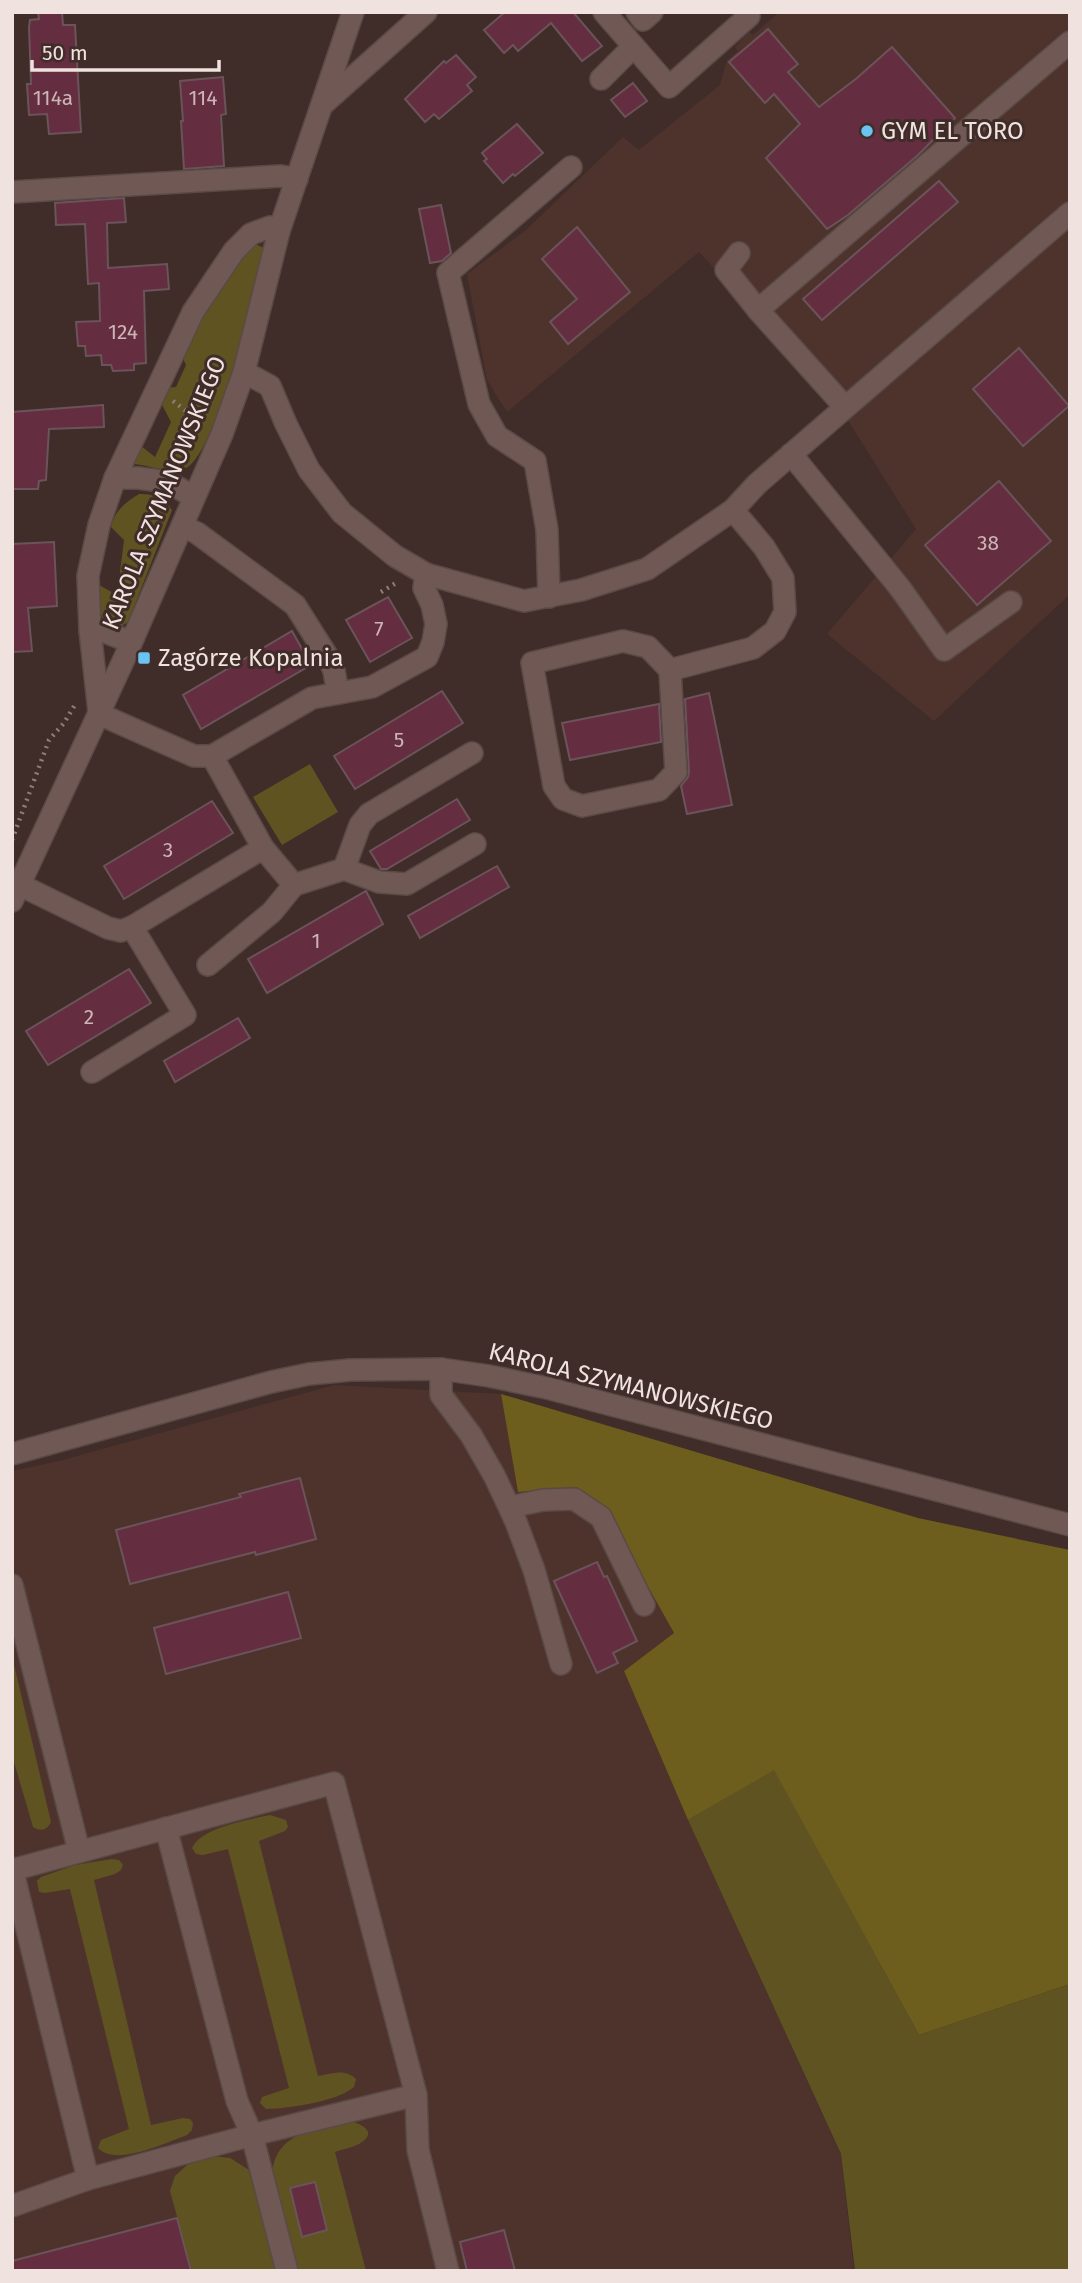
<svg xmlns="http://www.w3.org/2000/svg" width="1082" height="2283" font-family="'Fira Sans',sans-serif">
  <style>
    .built { fill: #4e332d }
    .green { fill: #5f5322 }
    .forest { fill: #6d5e1d }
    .building { fill: #652d40; stroke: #6a545a; stroke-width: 2 }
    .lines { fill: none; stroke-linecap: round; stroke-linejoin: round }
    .minor-casing { stroke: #5a4a46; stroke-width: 24 }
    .path { stroke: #8e7d7a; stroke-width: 4.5; stroke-dasharray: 2 5; stroke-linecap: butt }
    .minor { stroke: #705955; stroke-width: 21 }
    .poi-dot { fill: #6ac3f1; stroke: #402c28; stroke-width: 2.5 }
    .labels { text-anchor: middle; stroke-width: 6; stroke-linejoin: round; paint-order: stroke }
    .number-label { font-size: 21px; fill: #ccb5b7 }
    .poi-label { font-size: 24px; fill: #efe2df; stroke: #402c28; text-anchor: start }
    .street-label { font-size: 24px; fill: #efe2df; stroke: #402c28 }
  </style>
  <rect width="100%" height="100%" fill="#402c28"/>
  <g class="built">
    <path d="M779 12H1070V594L934 721 827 634 916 529 834 398 699 252 507 412 487 380 467 274 526 230 623 137 639 150 720 85 727 60 738 51 735 47 749 32 753 35Z"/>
    <path d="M334 1385 501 1394 518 1492 576 1487 604 1508 674 1633 624 1671 688 1820 841 2155 854 2271H12V1471L59 1461Z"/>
  </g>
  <g class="green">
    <path d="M255 244 264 248 266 253C256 290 216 454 186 468 171 475 149 465 133 464L140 445 155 457 171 422 160 401 166 388 176 387 186 365 181 354 218 284Z"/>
    <path d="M139 494C154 494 163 497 172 510L128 622 120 627 104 623 101 614 99 585 117 595 124 540 111 527C115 510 125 503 139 494Z"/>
    <path d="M310 764 338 812 282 845 253 797Z"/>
    <path d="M12 1656 51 1822C47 1830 41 1832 33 1827L12 1755Z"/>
    <path d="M774 1769 919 2035 1070 1984V2271H855L841 2154 688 1820Z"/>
    <path d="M270 1815 286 1820 288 1827 285 1831 259 1841 318 2076C332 2074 344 2068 356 2079L354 2087C336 2102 290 2108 266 2109L260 2103 262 2097 289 2088 228 1849 203 1855 196 1854 192 1848C202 1827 248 1820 270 1815Z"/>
    <path d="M112 1859 119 1860 123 1865 121 1870 115 1874 94 1880 151 2125 183 2118 190 2119 193 2123 192 2130 187 2135C165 2143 116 2167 98 2148L101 2140 129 2129 70 1889 45 1893 39 1892 37 1881 41 1877 75 1865Z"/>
    <path d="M351 2121C364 2125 378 2133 359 2144 352 2148 342 2149 335 2152L366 2271H298L272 2175C275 2131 316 2130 351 2121Z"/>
    <path d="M211 2156 230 2158 249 2170 276 2271H192L170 2191 175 2176 187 2165Z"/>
  </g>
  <path class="forest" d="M501 1394 918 1518 1070 1550V1984L919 2035 774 1770 688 1820 624 1671 674 1633 604 1508 576 1487 518 1492Z"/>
  <g class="building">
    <path d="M38 12H62L63 25H75L81 132 49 134 47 114 29 115 27 84H31L29 27 30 20 39 19Z"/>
    <path d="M505 12H573L602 46 582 61 551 23 518 51 513 45 504 53 484 30Z"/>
    <path d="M768 29 798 64 788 72 819 107 857 78 892 47 955 118 918 155 848 215 827 229 766 158 800 124 774 94 765 103 729 62Z"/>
    <path d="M456 55 476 77 467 85 472 91 439 119 434 114 425 122 405 99 444 61 446 63Z"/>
    <path d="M223 77 226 114 221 115 224 166 184 169 181 121H183L180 81Z"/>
    <path d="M633 83 647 101 625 117 611 100Z"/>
    <path d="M517 124 543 153 515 176 513 174 503 183 484 161 487 159 482 153Z"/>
    <path d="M939 181 958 202 822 320 803 299Z"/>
    <path d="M124 198 126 222 107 223 108 268 167 264 169 289 144 291 146 363 134 364V370L113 371 111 365H102L101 355 86 356 85 346H78L76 322 100 321 99 283 88 284 85 224 56 225 55 203Z"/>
    <path d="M441 205 451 253 442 261 430 263 419 209Z"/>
    <path d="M577 227 630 292 568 344 550 322 577 299 542 259Z"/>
    <path d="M1019 348 1069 406 1023 446 973 389Z"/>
    <path d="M103 405 104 427 49 429 46 480 39 481 38 489H12V412Z"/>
    <path d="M999 481 1051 541 977 605 925 545Z"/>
    <path d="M54 542 57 606 28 608 32 651 12 652V544Z"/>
    <path d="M388 597 412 638 370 662 346 620Z"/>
    <path d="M292 631 311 665 201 729 183 695Z"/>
    <path d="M442 691 463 723 355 789 334 756Z"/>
    <path d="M709 693 732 805 687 814 681 786 688 777 689 772 685 699Z"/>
    <path d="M659 704 661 742 570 760 562 723Z"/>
    <path d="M457 799 470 820 387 869H381L370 851Z"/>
    <path d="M212 801 233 833 124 899 104 866Z"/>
    <path d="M497 866 509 887 420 938 408 916Z"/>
    <path d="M366 891 383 924 267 993 248 959Z"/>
    <path d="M129 969 151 1003 48 1065 26 1031Z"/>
    <path d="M238 1018 250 1038 175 1082 164 1061Z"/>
    <path d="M300 1478 316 1539 256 1555 255 1552 130 1584 116 1530 241 1497 239 1494Z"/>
    <path d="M597 1562 604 1577 607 1576 637 1641 613 1653 618 1663 597 1673 554 1581Z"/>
    <path d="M288 1592 301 1638 166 1674 154 1628Z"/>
    <path d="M315 2182 327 2230 302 2237 290 2188Z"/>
    <path d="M177 2218 191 2271H12V2261Z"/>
    <path d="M504 2230 515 2271H467L460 2242Z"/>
  </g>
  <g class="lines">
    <g class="minor-casing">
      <g id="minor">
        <path d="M604 12 669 87 749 16"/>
        <path d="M637 12 643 20 652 12"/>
        <path d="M601 79 633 47"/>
        <path d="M322 105 426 12"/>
        <path d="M12 192 281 176 297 179"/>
        <path d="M739 253 726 270 758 310 845 407"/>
        <path d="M758 310 1070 42"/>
        <path d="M244 372 270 386 286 424 309 470 342 513 395 556 426 574 524 601 581 590 647 569 733 510 757 484 1070 213"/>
        <path d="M791 454 900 588 944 650 1011 602"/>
        <path d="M115 478H138L168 482 194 497"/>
        <path d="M182 526 197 533 295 605 329 659 334 671 338 693"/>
        <path d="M549 597 547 530 535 461 497 436 479 404 448 273 571 167"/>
        <path d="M90 630H100L131 642"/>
        <path d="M670 670 676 772 659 790 582 806 563 799 554 786 532 663 623 641 648 647 670 670 753 648 775 631 785 612 783 578 764 547 733 510"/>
        <path d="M99 712 90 630 88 576 99 525 115 478 193 312 234 251 251 234 270 227 279 231"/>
        <path d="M99 714 194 756H212L263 848 294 885 344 869 360 825 369 814 472 753"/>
        <path d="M212 756 312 698 372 687 427 657 433 642 436 624 432 605 424 588 426 574"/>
        <path d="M344 869 379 882 407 884 475 844"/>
        <path d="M20 885 108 928 121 931 132 927"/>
        <path d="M12 901 125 657 222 434 244 372 279 231 353 12"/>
        <path d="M208 965 272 912 294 885"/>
        <path d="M92 1072 185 1015 132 927 263 848"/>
        <path d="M441 1369V1395L471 1435 495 1477 516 1522 534 1570 561 1664"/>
        <path d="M12 1454 271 1382 309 1374 350 1370 441 1369 489 1376 547 1388 1070 1525"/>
        <path d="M510 1507 543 1500 574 1499 601 1517 644 1605"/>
        <path d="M12 1585 79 1851"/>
        <path d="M166 1828 237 2101 252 2135 287 2271"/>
        <path d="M12 1868 88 2179"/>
        <path d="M12 1870 334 1783 416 2095 418 2150 448 2271"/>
        <path d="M12 2206 88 2179 252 2135 416 2095"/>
      </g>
    </g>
    <g class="path">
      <path d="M173 401 202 423"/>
      <path d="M381 592 396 583"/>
      <path d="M12 840 49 740 64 723 76 703"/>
    </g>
    <use href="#minor" class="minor"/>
  </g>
  <g class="poi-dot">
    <circle cx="867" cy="131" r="7"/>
    <rect x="137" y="651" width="14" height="14" rx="3.5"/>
  </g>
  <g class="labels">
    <g class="number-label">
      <text x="53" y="105">114a</text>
      <text x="203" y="105">114</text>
      <text x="123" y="339">124</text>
      <text x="988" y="550">38</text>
      <text x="379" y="636">7</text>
      <text x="399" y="747">5</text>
      <text x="168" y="857">3</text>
      <text x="316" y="948">1</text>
      <text x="89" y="1024">2</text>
    </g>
    <g class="poi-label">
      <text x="881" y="139">GYM EL TORO</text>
      <text x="158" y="666">Zagórze Kopalnia</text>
    </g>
    <g class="street-label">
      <text transform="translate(164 493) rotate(-68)" y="8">KAROLA SZYMANOWSKIEGO</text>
      <text transform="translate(631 1386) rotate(14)" y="8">KAROLA SZYMANOWSKIEGO</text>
    </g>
  </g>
  <rect width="1082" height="2283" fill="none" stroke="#efe2df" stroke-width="28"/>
  <path d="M32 60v10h187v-10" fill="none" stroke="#efe2df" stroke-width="3.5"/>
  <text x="42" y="60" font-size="21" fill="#efe2df" stroke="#402c28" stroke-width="5" paint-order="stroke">50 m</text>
</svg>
